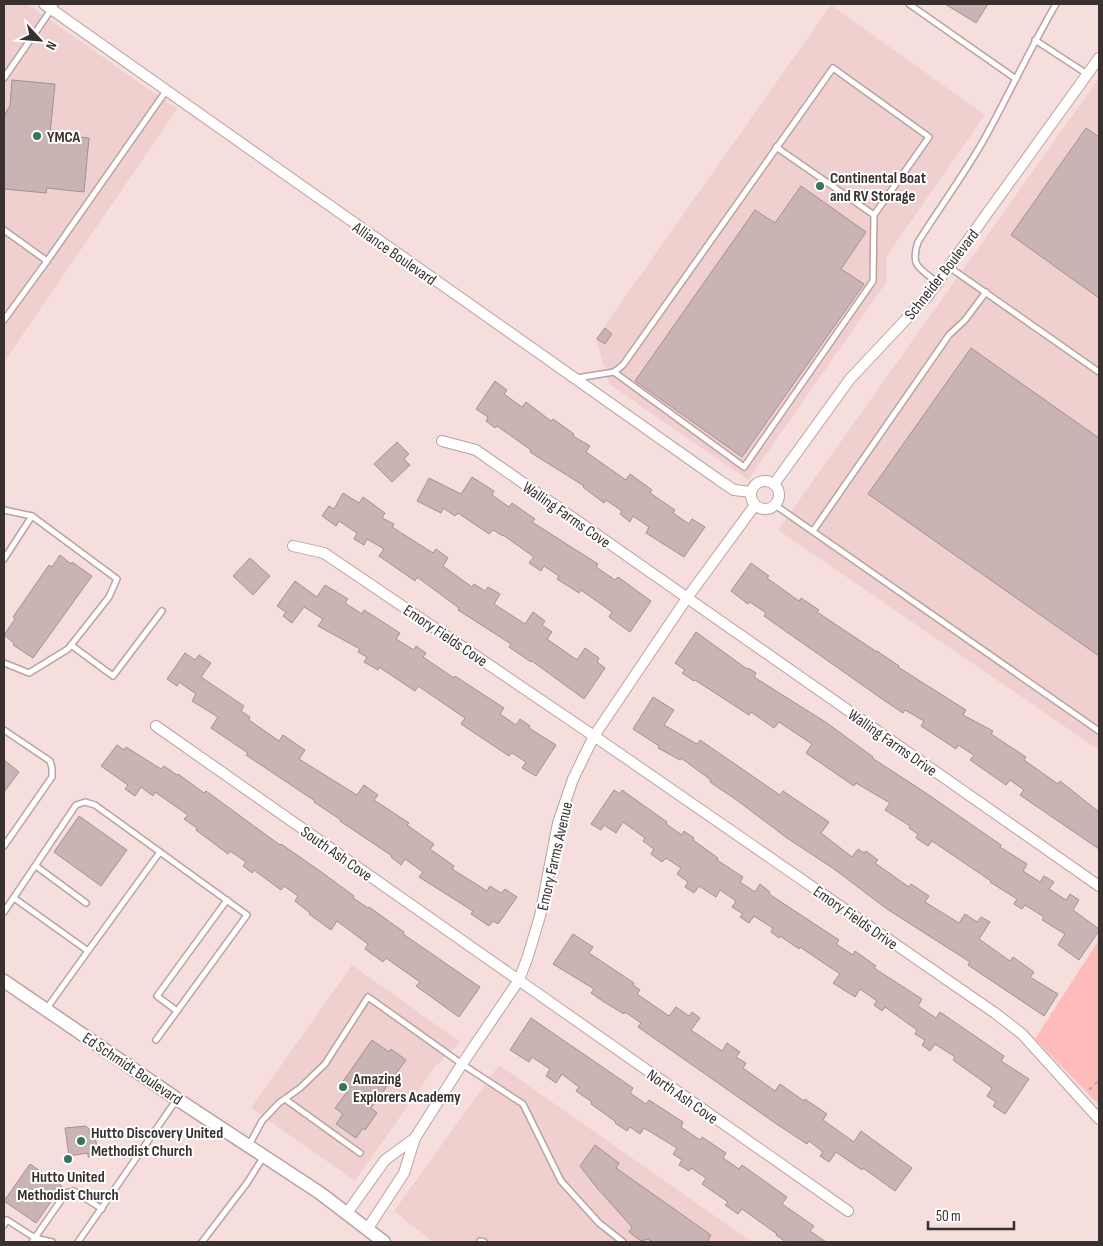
<svg xmlns="http://www.w3.org/2000/svg" width="1103" height="1246" font-family="'Sofia Sans Condensed',sans-serif">
  <style>
    .built { fill: #f0cfcf }
    .green { fill: #fdbbba }
    .building { fill: #cab3b3; stroke: #a69090 }
    .lines { fill: none; stroke-linecap: round; stroke-linejoin: round }
    .service-casing { stroke: #b9a3a2; stroke-width: 8 }
    .minor-casing { stroke: #b9a3a2; stroke-width: 12 }
    .tertiary-casing { stroke: #b9a3a2; stroke-width: 15 }
    .path { stroke: #b9a6a5; stroke-width: 2; stroke-dasharray: 4 4; stroke-linecap: butt }
    .service { stroke: #fff; stroke-width: 5 }
    .minor { stroke: #fff; stroke-width: 10 }
    .tertiary { stroke: #fff; stroke-width: 12 }
    .poi-dot { fill: #377460; stroke: #fff; stroke-width: 2 }
    .labels { text-anchor: middle; stroke-width: 4; stroke-linejoin: round; paint-order: stroke }
    .poi-label { font-size: 16px; font-weight: bold; fill: #393030; stroke: #fff; text-anchor: start }
    .street-label { font-size: 16px; fill: #393030; stroke: #fff }
  </style>
  <rect width="100%" height="100%" fill="#f6dedd"/>
  <g class="built">
    <path d="M4 4H27L177 109 4 362Z"/>
    <path d="M831 5 985 115 886 257 887 281 748 480 609 384 596 338Z"/>
    <path d="M1099 78V750L778 530Z"/>
    <path d="M352 965 460 1042 435 1067 355 1181 251 1108Z"/>
    <path d="M499 1065 752 1242H433L394 1211Z"/>
  </g>
  <path class="green" d="M1099 940V1105L1035 1039Z"/>
  <g class="building">
    <path d="M945 4H988L976 23Z"/>
    <path d="M12 80 55 84 50 134 89 138 84 192 47 188 46 193 4 189V115L10 106Z"/>
    <path d="M1086 128 1099 137V298L1011 235Z"/>
    <path d="M801 186 866 232 841 269 864 284 742 457 635 381 755 210 775 223Z"/>
    <path d="M605 328 612 334 605 344 597 339Z"/>
    <path d="M971 348 1099 438V656L868 494Z"/>
    <path d="M495 381 507 390 504 394 522 407 526 402 551 421 553 419 574 434 573 436 590 446 586 452 626 480 630 474 652 490 650 493 675 510 673 513 689 524 692 519 705 527 684 557 646 533 649 527 633 516 630 522 620 514 622 511 606 500 604 503 583 487 584 486 530 452 531 450 497 426 495 428 486 421 488 417 476 409Z"/>
    <path d="M397 442 409 454 404 459 410 465 392 482 374 464Z"/>
    <path d="M472 477 494 491 492 495 509 507 512 503 535 519 532 522 598 564 596 567 615 580 618 577 651 601 630 632 609 617 612 612 581 590 579 593 557 579 559 576 544 566 541 571 529 563 534 557 503 535V536L493 530 489 534 458 513 455 516 443 508 441 513 417 501 429 478 461 494Z"/>
    <path d="M343 493 359 503 363 497 385 513 382 518 394 524 392 527 433 553 436 549 448 558 443 566 472 587 474 584 485 591 488 587 500 594 494 604 525 624 533 612 545 621 542 625 552 632 547 639 577 660 585 648 599 658 597 662 605 668 584 699 532 661 531 662 509 647 511 644 458 610 459 608 417 577 415 581 379 556 384 549 367 539 364 545 354 539 357 533 339 521 336 526 322 516 329 506 334 509Z"/>
    <path d="M60 555 71 564 72 562 92 576 33 658 13 645 14 643 4 635 15 619 13 617 49 565 52 567Z"/>
    <path d="M250 558 270 576 253 595 233 576Z"/>
    <path d="M751 563 769 576 767 578 799 601 801 598 819 610 817 612 877 652V651L899 666 898 667 966 710 963 715 993 731 991 734 1026 757 1024 760 1058 784 1060 781 1099 812V849L1020 795 1024 790 1010 780 1006 785 970 760 974 755 958 745 956 749 921 726 924 721 905 710 903 713 885 701 764 616 766 613 750 602 748 604 731 591Z"/>
    <path d="M295 581 317 597 325 585 348 599 345 603 362 614 364 610 400 633 396 639 414 650 416 646 426 653 423 657 454 678 455 676 504 708 500 714 516 725 520 719 530 726 529 728 556 745 536 776 522 768 526 762 512 753 509 756 461 724 465 718 418 686 415 691 379 667 378 670 364 662 367 657 358 652 360 649 318 626 323 619 304 607 292 623 283 616 286 612 277 606Z"/>
    <path d="M696 632 747 669 748 668 756 673 754 677 827 723 873 757 872 758 923 791 1001 845 1000 847 1027 864 1023 871 1040 882 1044 876 1054 882 1049 889 1066 900 1070 894 1079 900 1073 910 1099 929V931L1079 960 1058 945 1065 934 1042 920 1044 917 1025 905 1022 909 1014 904 1017 899 990 882 991 881 932 841 928 846 916 838 918 834 909 828 910 826 885 810 890 803 856 783 854 786 806 753 812 744 779 722 774 728 751 712 749 715 695 680 694 681 682 673 685 670 675 663Z"/>
    <path d="M185 653 195 660 199 655 211 663 201 677 244 706 241 711 250 717 249 720 279 741 283 735 305 750 299 759 357 795 364 785 378 795 374 800 409 823 407 825 434 844 430 849 454 866 452 869 487 891 490 886 501 893 505 889 517 897 498 924 493 921 489 926 471 914 473 911 419 877 423 872 405 859 401 865 391 857 392 856 340 821 341 820 314 802 315 801 246 755 248 753 211 728 218 717 192 701 196 694 179 682 177 686 167 679Z"/>
    <path d="M653 697 674 710 664 725 697 744 700 740 780 795 783 791 829 822 821 833 852 857 858 849 864 853 866 851 878 860 875 863 909 887 911 884 929 896 925 902 959 923 965 914 977 922 981 917 990 922 979 939 1010 961 1013 957 1034 972 1030 977 1058 994 1044 1016 968 965 970 962 887 909 834 869 787 838 738 801 710 782 711 780 681 758 680 760 658 748 659 746 633 729Z"/>
    <path d="M117 745 124 750 126 747 161 769 164 766 177 775 178 774 204 793 206 791 280 845 281 844 320 871 354 896 353 898 368 908 369 907 404 932 403 934 480 987 459 1017 416 986 420 982 386 958 383 962 365 949 368 944 337 921 331 930 309 914 310 913 295 901 298 896 284 886 281 890 254 870 252 873 243 866 246 862 230 851 228 854 196 830 197 828 184 819 188 815 155 792 153 796 141 787 135 796 125 789 128 785 101 766Z"/>
    <path d="M4 760 19 772 4 792Z"/>
    <path d="M614 790 620 794 622 790 667 822 666 824 682 835 684 831 694 838 693 840 718 858 717 860 743 877 740 882 755 892 760 884 770 892 769 894 839 940 836 944 853 955 855 951 876 966 874 968 922 999 918 1006 936 1018 940 1012 1004 1056 1001 1061 1029 1079 1005 1114 993 1106 996 1102 987 1096 992 1088 953 1060 955 1057 935 1044 930 1051 922 1045 925 1040 915 1034 917 1030 885 1007 882 1011 874 1005 877 1001 860 989 855 997 833 983 840 974 800 947 799 949 780 936 779 938 771 932 773 928 754 916 749 923 740 917 743 914 732 907 736 901 720 890 716 897 699 886 694 893 685 887 688 882 677 874 681 868 666 858 662 862 651 854 654 849 643 841 645 838 623 822 616 833 604 825 601 830 591 824Z"/>
    <path d="M79 816 127 850 101 886 54 852Z"/>
    <path d="M573 934 593 947 589 953 634 983 633 985 640 990 637 994 669 1016 676 1007 689 1016 692 1012 700 1018 691 1030 722 1051 727 1043 740 1052 736 1057 746 1063 743 1068 775 1091 780 1084 804 1101 805 1099 827 1114 823 1120 854 1142 861 1131 912 1168 895 1191 863 1168 862 1170 836 1152 829 1162 820 1156 823 1152 809 1141 807 1144 778 1125 638 1027 641 1023 625 1012 624 1014 604 1002 591 993 594 989 553 964Z"/>
    <path d="M531 1018 633 1088 630 1093 646 1104 649 1100 683 1122 681 1127 700 1140 702 1137 726 1153 723 1158 739 1169 742 1165 787 1197 782 1204 814 1226 810 1231 826 1242H786L776 1235 777 1234 742 1209 738 1214 725 1205 728 1202 702 1184 706 1178 691 1168 689 1171 679 1165 682 1160 673 1154 677 1148 644 1128 640 1134 630 1127 627 1131 615 1123 616 1122 591 1104 592 1102 576 1091 579 1087 562 1074 556 1083 546 1076 550 1069 532 1057 529 1062 510 1050Z"/>
    <path d="M372 1040 389 1052 391 1049 406 1060 371 1108 377 1113 365 1130 363 1128 356 1138 336 1124 343 1114 335 1108 347 1092 339 1087Z"/>
    <path d="M86 1126 89 1129 90 1135 95 1134 98 1156 88 1157V1153L69 1156 65 1128Z"/>
    <path d="M595 1145 619 1163 616 1168 711 1235 707 1242H653L648 1239 641 1241 629 1232 632 1227 597 1188 580 1166Z"/>
    <path d="M30 1164 62 1186 36 1223 4 1201Z"/>
  </g>
  <g class="lines">
    <g class="service-casing">
      <g id="service">
        <path d="M909 4 1016 79"/>
        <path d="M1035 40 1087 74"/>
        <path d="M4 78 55 4"/>
        <path d="M776 147 874 215"/>
        <path d="M4 230 47 261 166 91"/>
        <path d="M949 267 1099 372"/>
        <path d="M937 282C919 268 910 266 918 242 940 207 966 172 986 136 1010 92 1031 47 1056 4"/>
        <path d="M4 320 47 261"/>
        <path d="M577 378 614 372 623 365 833 68 929 137 874 215 873 281 744 467 614 372"/>
        <path d="M775 505 1099 731"/>
        <path d="M4 510 32 516 117 579 109 597 68 649 29 673 4 663"/>
        <path d="M813 531 949 335 965 320 986 292"/>
        <path d="M4 559 32 516"/>
        <path d="M71 645 113 676 162 611"/>
        <path d="M4 730 50 761 52 768V777L4 846"/>
        <path d="M36 866 86 903"/>
        <path d="M14 898 88 951 47 1008"/>
        <path d="M4 912 76 805 85 802 95 805 160 852"/>
        <path d="M88 951 160 852 247 915 156 1040"/>
        <path d="M177 1011 157 996 227 900"/>
        <path d="M285 1099 360 1153"/>
        <path d="M249 1145 262 1121 279 1103 300 1088 325 1064 368 997 462 1064 523 1104 561 1181 599 1223 623 1242"/>
        <path d="M4 1225 7 1220 35 1238 52 1242"/>
        <path d="M480 1241 484 1242"/>
        <path d="M32 1242 66 1193 74 1191 102 1209"/>
        <path d="M78 1242 177 1099"/>
        <path d="M202 1242 247 1183 264 1156"/>
      </g>
    </g>
    <g class="minor-casing">
      <g id="minor">
        <path d="M44 4 719 480 734 490 751 492"/>
        <path d="M442 441 476 450 1099 886"/>
        <circle cx="765" cy="495" r="14"/>
        <path d="M774 484 850 379 927 297 1099 58"/>
        <path d="M293 546 324 553 594 736 995 1013 1022 1034 1099 1119"/>
        <path d="M156 726 848 1211"/>
        <path d="M347 1213 385 1160 415 1138"/>
        <path d="M368 1228 404 1173 415 1138 462 1064 519 980 528 956 540 916 558 823 573 779 594 736 687 598 755 505"/>
      </g>
    </g>
    <g class="tertiary-casing">
      <path id="tertiary" d="M4 981 177 1099 320 1193 384 1242"/>
    </g>
    <path class="path" d="M1089 1090 1099 1080"/>
    <use href="#service" class="service"/>
    <use href="#minor" class="minor"/>
    <use href="#tertiary" class="tertiary"/>
  </g>
  <g class="poi-dot">
    <circle cx="37" cy="136" r="5"/>
    <circle cx="820" cy="186" r="5"/>
    <circle cx="343" cy="1087" r="5"/>
    <circle cx="81" cy="1141" r="5"/>
    <circle cx="68" cy="1159" r="5"/>
  </g>
  <g class="labels">
    <g class="poi-label">
      <text x="47" y="142">YMCA</text>
      <text x="830" y="183">Continental Boat<tspan x="830" dy="18">and RV Storage</tspan></text>
      <text x="353" y="1084">Amazing<tspan x="353" dy="18">Explorers Academy</tspan></text>
      <text x="91" y="1138">Hutto Discovery United<tspan x="91" dy="18">Methodist Church</tspan></text>
      <text x="68" y="1182" text-anchor="middle">Hutto United<tspan x="68" dy="18">Methodist Church</tspan></text>
    </g>
    <g class="street-label">
      <text transform="translate(395 253) rotate(35)" y="6">Alliance Boulevard</text>
      <text transform="translate(941 274) rotate(-52)" y="6">Schneider Boulevard</text>
      <text transform="translate(567 514) rotate(35)" y="6">Walling Farms Cove</text>
      <text transform="translate(446 635) rotate(34)" y="6">Emory Fields Cove</text>
      <text transform="translate(893 742) rotate(35)" y="6">Walling Farms Drive</text>
      <text transform="translate(337 853) rotate(35)" y="6">South Ash Cove</text>
      <text transform="translate(554 856) rotate(-77)" y="6">Emory Farms Avenue</text>
      <text transform="translate(856 917) rotate(35)" y="6">Emory Fields Drive</text>
      <text transform="translate(133 1068) rotate(34)" y="6">Ed Schmidt Boulevard</text>
      <text transform="translate(683 1096) rotate(35)" y="6">North Ash Cove</text>
    </g>
  </g>
  <rect width="1103" height="1246" fill="none" stroke="#393030" stroke-width="10"/>
  <g transform="translate(40 40) rotate(116)" stroke="#ffffff" stroke-width="4" paint-order="stroke">
  <path d="M0-4L9 19L0 12L-9 19Z" fill="#393030"/>
  <text y="-8" font-size="14" font-weight="bold" text-anchor="middle" fill="#393030">N</text>
  </g>
  <path d="M928 1221v8h86v-8" fill="none" stroke="#393030" stroke-width="2.5"/>
  <text x="936" y="1221" font-size="15" fill="#393030" stroke="#ffffff" stroke-width="4" paint-order="stroke">50 m</text>
</svg>
